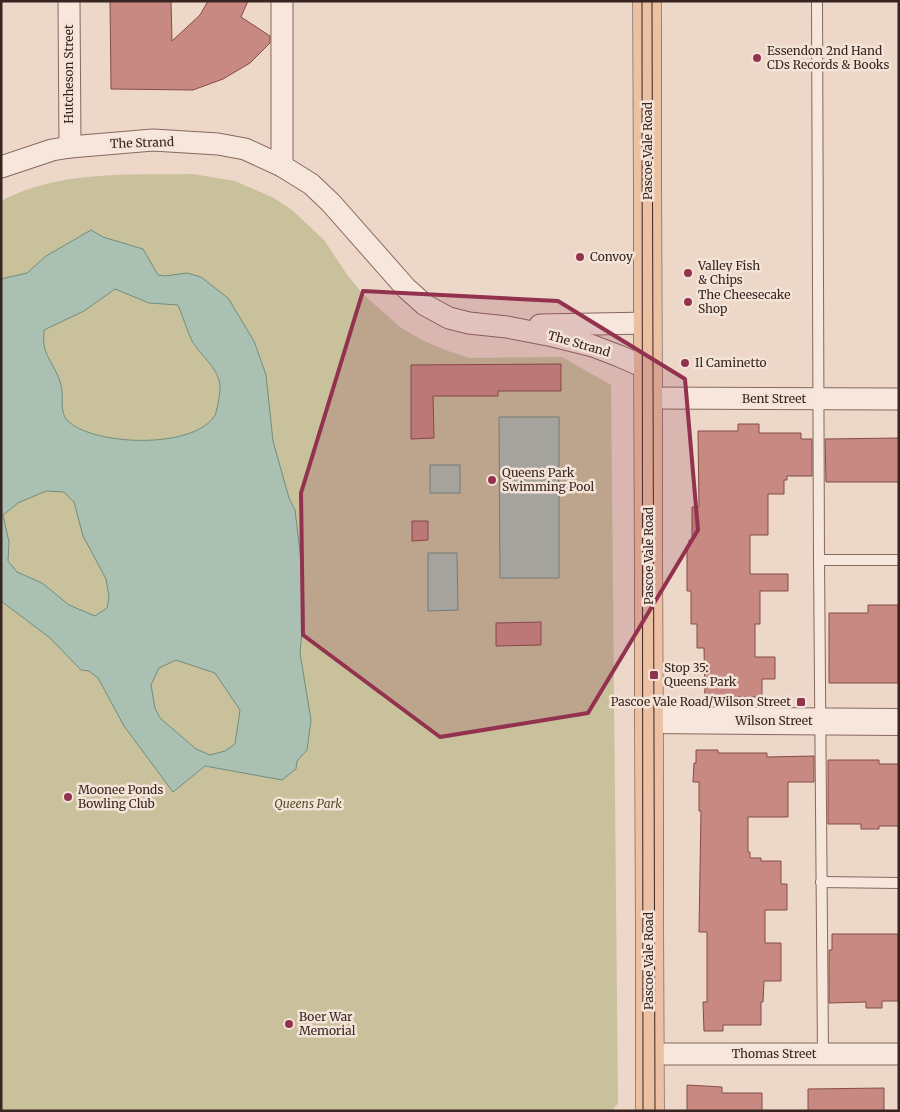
<svg xmlns="http://www.w3.org/2000/svg" width="900" height="1112" font-family="Merriweather,serif">
  <style>
    .green { fill: #c9c19c }
    .water { fill: #a9c0b2; stroke: #708e7e; fill-rule: evenodd }
    .building { fill: #c78981; stroke: #844c46 }
    .lines { fill: none; stroke-linecap: round; stroke-linejoin: round }
    .service-casing { stroke: #87685e; stroke-width: 12 }
    .minor-casing { stroke: #87685e; stroke-width: 23 }
    .tertiary-casing { stroke: #87685e; stroke-width: 28 }
    .primary-casing { stroke: #553832; stroke-width: 29 }
    .service { stroke: #f7e6db; stroke-width: 10 }
    .minor { stroke: #f7e6db; stroke-width: 21 }
    .tertiary { stroke: #f7e6db; stroke-width: 26 }
    .primary { stroke: #ecc0a3; stroke-width: 28 }
    .tram { stroke: #382521; stroke-width: 1 }
    .marked { fill: #92324f; fill-opacity: 0.2; stroke: #92324f; stroke-width: 4; stroke-linejoin: round }
    .poi-dot { fill: #92324f; stroke: #f4e3d7; stroke-width: 2 }
    .labels { text-anchor: middle; stroke-width: 5; stroke-linejoin: round; paint-order: stroke }
    .poi-label { font-size: 12px; fill: #382521; stroke: #f4e3d7; text-anchor: start }
    .street-label { font-size: 12px; fill: #382521; stroke: #f4e3d7 }
    .park-label { font-size: 12px; font-style: italic; fill: #535129; stroke: #f4e3d7 }
  </style>
  <rect width="100%" height="100%" fill="#ecd7c8"/>
  <path class="green" d="M193 174 235 181 274 198 292 210 324 240 348 276 364 295 400 327 422 340 445 350 469 358 562 357 611 385 618 1103 612 1111H1V201C60 170 128 175 193 174Z"/>
  <g class="water">
    <path d="M91 230 103 237 143 249 158 275 165 276 187 273 201 277 228 298 254 341 266 375 273 441 289 498 295 510 302 569 304 610 300 653 311 720 307 750 297 761 296 769 282 780 205 766 173 792 124 726 98 678 89 671 81 670 50 638 1 601V279L27 273 46 256ZM115 289 149 303 178 305C183 317 187 330 192 341 201 356 221 370 220 389 220 394 217 411 215 415 195 450 91 446 67 420 60 412 63 400 62 391 60 372 46 359 44 345 43 340 44 335 44 330L84 311ZM46 491 64 492 74 502 83 536 106 579 109 597 107 608 95 616 69 605 42 583 17 572 8 561 9 542 3 515 18 503ZM176 660 215 673 240 710 235 744 225 751 210 755 196 749 160 718 155 708 151 685 159 668Z"/>
    <path d="M499 417H559V578H500Z"/>
    <rect x="430" y="465" width="30" height="28"/>
    <path d="M428 553H457L458 610 428 611Z"/>
  </g>
  <g class="building">
    <path d="M110 1H171L172 41 200 15 208 1H248L241 17 270 36V43L250 63 223 79 193 90 111 89Z"/>
    <path d="M561 364V391H498V396H433L434 438 411 439V365Z"/>
    <path d="M738 424H759V433H801V439H812V476H787V480H784V494H768V535H750V574H788V591H760V624H755V657H775V679H762V697H705L704 648H697V624H691V591H687V545H689V540H692V507H699L698 431H738Z"/>
    <path d="M899 438V482H826L825 439Z"/>
    <path d="M412 521H428V540L412 541Z"/>
    <path d="M868 605H898V683H829V613H868Z"/>
    <path d="M541 622V645L496 646V623Z"/>
    <path d="M696 750H718V753H767V757L814 756V782H788V817H748V852H750V858H761V861H781V884H787V910H765V943H781V981H764L763 1002H761V1025H723V1031H704L703 1002H707V932H699L701 811H699V782H693L694 763H696Z"/>
    <path d="M828 760H879V764H899V826H879V829H861V824H828Z"/>
    <path d="M832 934H898V1001H882V1008H866V1002L829 1003V950H832Z"/>
    <path d="M687 1085 722 1087V1093H762V1111H687Z"/>
    <path d="M884 1088V1111H808V1089Z"/>
  </g>
  <g class="lines">
    <g class="service-casing">
      <g id="service">
        <path d="M817 1 819 560 823 1054"/>
        <path d="M819 560H899"/>
        <path d="M821 882 899 883"/>
      </g>
    </g>
    <g class="minor-casing">
      <g id="minor">
        <path d="M69 1 70 147"/>
        <path d="M282 1V166"/>
        <path d="M1 167 52 150 70 147 153 140 218 144 245 149 282 166 311 184 331 203 406 288 425 305 449 318 469 323 507 327 553 336 593 346 619 356 649 369"/>
        <path d="M540 325 649 323"/>
        <path d="M649 398 899 399"/>
        <path d="M650 1054H899"/>
      </g>
    </g>
    <g class="tertiary-casing">
      <path id="tertiary" d="M649 720 899 722"/>
    </g>
    <g class="primary-casing">
      <path id="primary" d="M647 1 650 1111"/>
    </g>
    <use href="#service" class="service"/>
    <use href="#minor" class="minor"/>
    <use href="#tertiary" class="tertiary"/>
    <use href="#primary" class="primary"/>
    <g class="tram">
      <path d="M642 1 643 1111"/>
      <path d="M652 1 655 1111"/>
    </g>
  </g>
  <path class="marked" d="M363 291 558 301 685 379 698 530 588 713 440 737 303 635 301 493Z"/>
  <g class="poi-dot">
    <circle cx="757" cy="58" r="5"/>
    <circle cx="580" cy="257" r="5"/>
    <circle cx="688" cy="273" r="5"/>
    <circle cx="688" cy="302" r="5"/>
    <circle cx="685" cy="363" r="5"/>
    <circle cx="492" cy="480" r="5"/>
    <rect x="649" y="670" width="10" height="10" rx="2.5"/>
    <rect x="796" y="697" width="10" height="10" rx="2.5"/>
    <circle cx="68" cy="797" r="5"/>
    <circle cx="289" cy="1024" r="5"/>
  </g>
  <g class="labels">
    <g class="poi-label">
      <text x="767" y="55">Essendon 2nd Hand<tspan x="767" dy="14">CDs Records &amp; Books</tspan></text>
      <text x="590" y="261">Convoy</text>
      <text x="698" y="270">Valley Fish<tspan x="698" dy="14">&amp; Chips</tspan></text>
      <text x="698" y="299">The Cheesecake<tspan x="698" dy="14">Shop</tspan></text>
      <text x="695" y="367">Il Caminetto</text>
      <text x="502" y="477">Queens Park<tspan x="502" dy="14">Swimming Pool</tspan></text>
      <text x="664" y="672">Stop 35:<tspan x="664" dy="14">Queens Park</tspan></text>
      <text x="791" y="706" text-anchor="end">Pascoe Vale Road/Wilson Street</text>
      <text x="78" y="794">Moonee Ponds<tspan x="78" dy="14">Bowling Club</tspan></text>
      <text x="299" y="1021">Boer War<tspan x="299" dy="14">Memorial</tspan></text>
    </g>
    <g class="street-label">
      <text transform="translate(69 74) rotate(-90)" y="4">Hutcheson Street</text>
      <text transform="translate(142 143) rotate(-2)" y="4">The Strand</text>
      <text transform="translate(648 151) rotate(-90)" y="4">Pascoe Vale Road</text>
      <text transform="translate(579 344) rotate(16)" y="4">The Strand</text>
      <text x="774" y="403">Bent Street</text>
      <text transform="translate(649 556) rotate(-90)" y="4">Pascoe Vale Road</text>
      <text x="774" y="725">Wilson Street</text>
      <text transform="translate(649 961) rotate(-90)" y="4">Pascoe Vale Road</text>
      <text x="774" y="1058">Thomas Street</text>
    </g>
    <g class="park-label">
      <text x="308" y="808">Queens Park</text>
    </g>
  </g>
  <rect width="900" height="1112" fill="none" stroke="#382521" stroke-width="5"/>
</svg>
